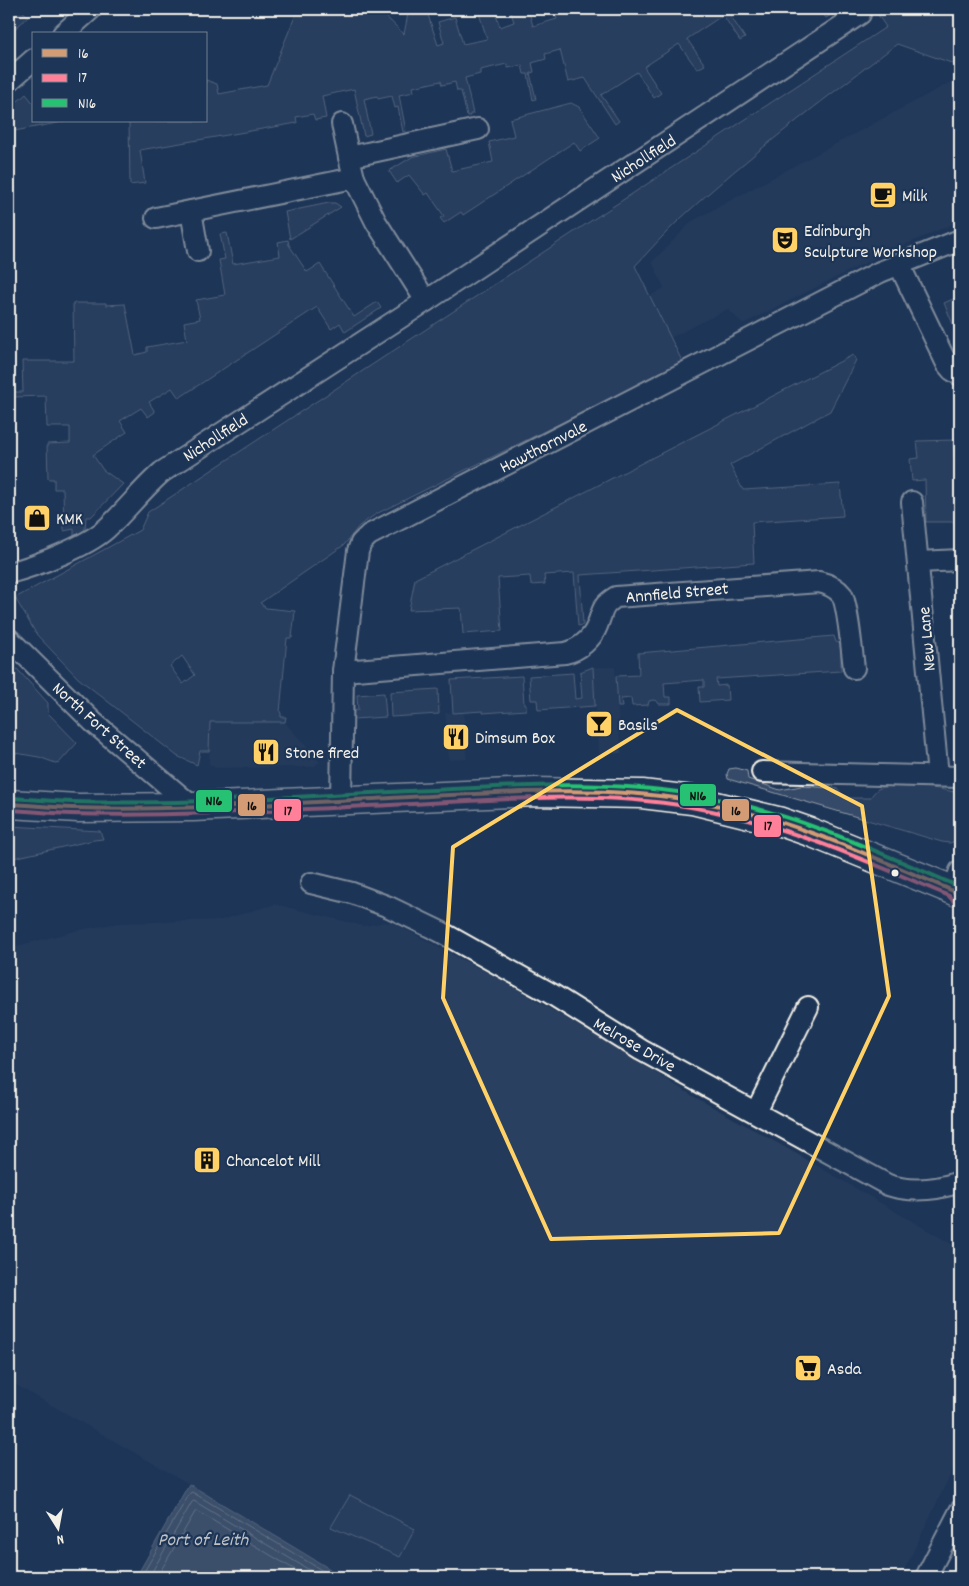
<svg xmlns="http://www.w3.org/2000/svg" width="969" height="1586" font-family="Dekko,sans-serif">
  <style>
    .built { fill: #2a4060 }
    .green { fill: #354a67; stroke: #949ea8; fill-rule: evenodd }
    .water { fill: #5e6d82; stroke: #9aa2ab }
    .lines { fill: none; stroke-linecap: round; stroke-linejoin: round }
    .shore { stroke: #b8bcbf; stroke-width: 1 }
    .street-casing { stroke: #f4f1e8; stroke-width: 24 }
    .primary-casing { stroke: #f4f1e8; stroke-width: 31 }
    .street { stroke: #1d3557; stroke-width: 20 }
    .primary { stroke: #1d3557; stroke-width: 28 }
    .bus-1-casing { stroke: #1d3557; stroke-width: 8 }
    .bus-2-casing { stroke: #1d3557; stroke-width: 8 }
    .bus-3-casing { stroke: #1d3557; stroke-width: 8 }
    .bus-1 { stroke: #d39c74; stroke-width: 4 }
    .bus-2 { stroke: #ff8098; stroke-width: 4 }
    .bus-3 { stroke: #26c172; stroke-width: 4 }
    .marked { fill: none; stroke: #ffd166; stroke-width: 4; stroke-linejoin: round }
    .bus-dot { fill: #f4f1e8; stroke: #1d3557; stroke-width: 2 }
    .labels { text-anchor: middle; stroke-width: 4.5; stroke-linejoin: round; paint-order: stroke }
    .street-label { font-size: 18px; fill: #f4f1e8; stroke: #1d3557 }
    .poi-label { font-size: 18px; fill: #f4f1e8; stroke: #1d3557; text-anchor: start }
    .water-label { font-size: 19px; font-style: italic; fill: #c0c3c4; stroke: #1d3557 }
    .line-badge { stroke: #1d3557; stroke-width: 2 }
    .pale-badge-label { font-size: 14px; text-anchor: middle; font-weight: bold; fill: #111 }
  </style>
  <rect width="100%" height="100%" fill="#1d3557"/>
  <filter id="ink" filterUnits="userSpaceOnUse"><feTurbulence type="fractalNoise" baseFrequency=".02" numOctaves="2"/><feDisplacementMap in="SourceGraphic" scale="10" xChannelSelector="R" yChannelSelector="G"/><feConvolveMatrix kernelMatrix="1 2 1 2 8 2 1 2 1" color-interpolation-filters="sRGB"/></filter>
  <g filter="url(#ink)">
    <g class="built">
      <path d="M960 77V221L877 257 743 324 728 309 636 355 624 311 664 288 652 262 692 221Z"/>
      <path d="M593 667H615L621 753 599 754Z"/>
      <path d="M464 712 467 759 449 760 445 713Z"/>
      <path d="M210 722H285L320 762 313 767 215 768 209 764Z"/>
      <path d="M275 904 364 926 384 922 393 923 501 980 621 1051 693 1096 790 1150 960 1249V1455L901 1577H343L189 1484 9 1381V948L79 930 118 923 221 920Z"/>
    </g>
    <g class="green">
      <path d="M9 9H21L28 17 9 34Z"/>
      <path d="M298 9H378L404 34 409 9H426L438 45 444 43 438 22 455 17 463 44 487 39 478 10 494 9 500 27 514 22 510 9H528L533 26 557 19 554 10 557 9H733L728 12 745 38 740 41 723 15 687 39 705 65 697 69 679 44 644 67 661 93 654 98 637 72 601 95 619 121 615 124 585 78 568 82 560 50 545 54 546 59 532 63 534 72 530 73 536 99 533 100 528 74H524L522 65 508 68 507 64 480 70V74L465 78 473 114H470V116H467L461 91H457L455 82 442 85 441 81 413 87 414 92 399 95 406 131 403 132 398 107 395 108 392 96 378 99 377 96 364 99 371 134 364 136 354 89 322 96 326 118 315 120 313 114 296 117 297 123 140 150 145 183 130 185 129 121H206V80L217 84 219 94 267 85Z"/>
      <path d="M819 9H841L826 18Z"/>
      <path d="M874 9H960V66L897 44C823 100 748 156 680 219 664 234 650 250 635 266L683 363 376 514 359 526 344 545 260 603 266 608 295 611 292 638H287L280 712 281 713V717H286L285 722H210L209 751H200L197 765 177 756 78 678 37 635 15 598 140 530 148 512 886 27ZM182 656 195 675 183 684 170 666Z"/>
      <path d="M26 94 34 104V121H68L9 132V102L14 97 18 101Z"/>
      <path d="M571 103 579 107 600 138 580 151 574 142 463 215 461 212 444 223 440 218 444 216 428 193 425 195 409 175 397 183 389 171 412 157 446 149 452 171 493 162 489 142 514 136 510 119Z"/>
      <path d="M329 203H335L341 207 290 239 285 212Z"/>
      <path d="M227 233 233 264 280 256 278 242 288 240 289 245 307 272 320 264 354 317 377 302 381 308 345 332 340 323 331 329 317 307 179 398 172 388 149 402 155 412 148 417 141 408 120 421 127 432 93 455 103 470 123 484 91 517H86L85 530 74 538V529L64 531 63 489H54V479H48L47 444 70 443V427H47L46 396 13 397 12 392H23L22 361H74L73 303H106V305L125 304 135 355 147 352V347L187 340 184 322 200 319 196 300 225 295 219 260 225 259 220 234Z"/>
      <path d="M960 296V341L944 303Z"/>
      <path d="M853 355 856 360 830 411 730 465 743 490 840 484 843 516 752 522 754 563 580 575 583 625 578 626 574 573 544 575 545 584 531 585 530 576 498 578 502 631 463 634 461 608 409 610 415 579Z"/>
      <path d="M955 440V442L953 443 954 457H960V522H926L925 480 912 481 910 459 919 458 917 441Z"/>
      <path d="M834 636 836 642 841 644V671L716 679 717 686 727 685 728 700 700 702 699 687H704V680L664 683 665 697H671V704H659L657 701 653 700 649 701 648 705 632 706 631 698 621 699 622 707H618L616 676 639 675 638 653Z"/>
      <path d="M9 660 48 703V713L77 743 58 764 39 757 9 752Z"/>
      <path d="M593 667 595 706 538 710 537 700H531L529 676 573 673 575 699 582 698 580 672Z"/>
      <path d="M522 676 524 704H526V710L483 713V711L453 713 451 680Z"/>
      <path d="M438 689 439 714 391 717 390 692Z"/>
      <path d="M384 693 386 717 353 719 352 711 358 710 357 695Z"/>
      <path d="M736 768 747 771 748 779 780 790 801 786 833 788 838 789 845 798H870C872 795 875 791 878 789 891 782 946 788 960 794V839L950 843 942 842 728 779 727 774 729 769Z"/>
      <path d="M9 826 100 831 103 839 94 840 9 859Z"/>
      <path d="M350 1495 415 1529 400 1557 331 1527Z"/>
    </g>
    <path class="water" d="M189 1484 343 1577H136Z"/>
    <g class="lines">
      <g class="shore">
        <path d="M141 1577 190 1493 192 1492 333 1577"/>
        <path d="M149 1577 192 1502 194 1501 321 1577"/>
        <path d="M157 1577 195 1512 197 1511 307 1577"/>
      </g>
      <g class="street-casing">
        <g id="street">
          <path d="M63 34 91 9"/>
          <path d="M9 81 34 59"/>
          <path d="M342 124 349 157"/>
          <path d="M354 178 349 157 478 129"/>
          <path d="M191 211 198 251"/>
          <path d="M156 218 354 178 376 222 426 301"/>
          <path d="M899 264 947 364 952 370 960 375"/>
          <path d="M912 502 938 776"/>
          <path d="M919 562 960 560"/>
          <path d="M9 573C35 566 86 547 106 529 126 511 142 489 162 472L426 301 860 14"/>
          <path d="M9 639 93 722 193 807"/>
          <path d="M343 671 565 653C579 650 592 639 597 626 603 611 601 606 616 597L819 582C828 584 836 587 842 595 848 606 852 653 854 668"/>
          <path d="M762 772 960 777"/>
          <path d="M341 801 343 671 358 551 361 543 369 535 880 272 960 240"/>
          <path d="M311 883 352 893 389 907 441 932 550 993 641 1050 888 1185C913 1193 936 1190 960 1182"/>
          <path d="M953 891 960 871"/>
          <path d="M756 1112 808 1007"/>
          <path d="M926 1577 960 1511"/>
        </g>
      </g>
      <g class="primary-casing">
        <path id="primary" d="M9 804 78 808 193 807 535 792 642 794 692 800 778 821 810 832 960 893"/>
      </g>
      <use href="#street" class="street"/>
      <use href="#primary" class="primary"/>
      <g class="bus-1-casing">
        <path id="bus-1" d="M9 804C30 805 51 807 72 808 184 811 297 803 409 797 502 793 597 785 689 800 782 815 867 854 953 891L960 899"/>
      </g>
      <g class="bus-2-casing">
        <path id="bus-2" d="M9 810C30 811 50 813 71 814 185 817 299 809 412 804 505 799 599 791 691 807 782 823 865 860 949 896L955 903"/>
      </g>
      <g class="bus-3-casing">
        <path id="bus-3" d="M9 798C30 799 51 801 72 802 185 805 298 796 411 791 504 787 598 779 691 794 784 809 870 848 955 885L960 890"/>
      </g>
      <use href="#bus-1" class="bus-1"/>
      <use href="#bus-2" class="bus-2"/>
      <use href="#bus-3" class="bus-3"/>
    </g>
  </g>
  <path d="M0 0H969V1586H0ZM677 710 862 806 889 996 779 1233 551 1239 443 998 453 847Z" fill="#1d3557" fill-opacity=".55" fill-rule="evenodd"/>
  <path class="marked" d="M677 710 862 806 889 996 779 1233 551 1239 443 998 453 847Z"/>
  <defs>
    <g id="cafe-square" transform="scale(1.4375)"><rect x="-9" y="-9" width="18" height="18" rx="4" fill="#ffd166" stroke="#1d3557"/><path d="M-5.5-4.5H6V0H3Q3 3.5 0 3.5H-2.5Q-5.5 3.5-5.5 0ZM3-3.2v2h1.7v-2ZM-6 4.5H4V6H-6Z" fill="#111"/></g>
    <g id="theatre-square" transform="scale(1.4375)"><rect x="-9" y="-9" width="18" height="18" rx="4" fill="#ffd166" stroke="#1d3557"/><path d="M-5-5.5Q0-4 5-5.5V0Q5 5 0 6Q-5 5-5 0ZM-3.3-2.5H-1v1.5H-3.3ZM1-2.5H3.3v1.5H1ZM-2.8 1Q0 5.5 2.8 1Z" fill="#111"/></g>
    <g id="shop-square" transform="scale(1.4375)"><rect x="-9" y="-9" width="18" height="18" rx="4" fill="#ffd166" stroke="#1d3557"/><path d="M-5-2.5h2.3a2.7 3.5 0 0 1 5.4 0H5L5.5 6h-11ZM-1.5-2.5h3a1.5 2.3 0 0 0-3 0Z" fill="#111"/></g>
    <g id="bar-square" transform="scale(1.4375)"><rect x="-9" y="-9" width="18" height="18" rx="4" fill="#ffd166" stroke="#1d3557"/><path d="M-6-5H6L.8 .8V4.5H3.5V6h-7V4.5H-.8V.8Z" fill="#111"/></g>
    <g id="restaurant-square" transform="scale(1.4375)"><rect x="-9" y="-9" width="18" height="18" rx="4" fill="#ffd166" stroke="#1d3557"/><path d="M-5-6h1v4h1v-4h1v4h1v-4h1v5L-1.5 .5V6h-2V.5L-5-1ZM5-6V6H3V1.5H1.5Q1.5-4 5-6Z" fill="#111"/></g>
    <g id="building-square" transform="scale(1.4375)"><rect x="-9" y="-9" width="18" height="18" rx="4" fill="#ffd166" stroke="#1d3557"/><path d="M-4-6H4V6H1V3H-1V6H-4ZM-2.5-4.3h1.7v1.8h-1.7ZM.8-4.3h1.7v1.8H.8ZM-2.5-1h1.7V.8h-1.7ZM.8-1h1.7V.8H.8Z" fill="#111"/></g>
    <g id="supermarket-square" transform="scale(1.4375)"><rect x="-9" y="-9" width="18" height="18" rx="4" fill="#ffd166" stroke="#1d3557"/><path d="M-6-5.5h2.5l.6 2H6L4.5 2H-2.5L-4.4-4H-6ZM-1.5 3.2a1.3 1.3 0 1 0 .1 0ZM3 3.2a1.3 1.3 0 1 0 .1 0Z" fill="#111"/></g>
  </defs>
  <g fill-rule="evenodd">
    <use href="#cafe-square" x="883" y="195"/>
    <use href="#theatre-square" x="785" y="240"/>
    <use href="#shop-square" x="37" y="518"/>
    <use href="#bar-square" x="599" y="724"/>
    <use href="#restaurant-square" x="456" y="737"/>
    <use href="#restaurant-square" x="266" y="752"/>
    <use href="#building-square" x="207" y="1160"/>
    <use href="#supermarket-square" x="808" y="1368"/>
  </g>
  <circle class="bus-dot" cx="895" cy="873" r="4.5"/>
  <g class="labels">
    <g class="street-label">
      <text transform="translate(643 158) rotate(-33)" y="6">Nichollfield</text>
      <text transform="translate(215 437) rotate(-33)" y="6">Nichollfield</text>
      <text transform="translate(543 446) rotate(-27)" y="6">Hawthornvale</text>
      <text transform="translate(677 592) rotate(-5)" y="6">Annfield Street</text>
      <text transform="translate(926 639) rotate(-95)" y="6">New Lane</text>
      <text transform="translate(100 725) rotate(42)" y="6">North Fort Street</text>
      <text transform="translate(635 1044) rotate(30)" y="6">Melrose Drive</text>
    </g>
    <g class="poi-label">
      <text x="902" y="201">Milk</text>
      <text x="804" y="236">Edinburgh<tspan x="804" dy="21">Sculpture Workshop</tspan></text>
      <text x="56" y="524">KMK</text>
      <text x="618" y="730">Basils</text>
      <text x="475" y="743">Dimsum Box</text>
      <text x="285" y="758">Stone fired</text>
      <text x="226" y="1166">Chancelot Mill</text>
      <text x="827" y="1374">Asda</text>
    </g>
    <g class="water-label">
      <text x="203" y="1545">Port of Leith</text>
    </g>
  </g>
  <g class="line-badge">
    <rect x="679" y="783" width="38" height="24" rx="5" fill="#26c172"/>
    <rect x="195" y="789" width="38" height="24" rx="5" fill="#26c172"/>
    <rect x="237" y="793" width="29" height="24" rx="5" fill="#d39c74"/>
    <rect x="721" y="798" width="29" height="24" rx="5" fill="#d39c74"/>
    <rect x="273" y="798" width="29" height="24" rx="5" fill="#ff8098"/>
    <rect x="753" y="814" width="29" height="24" rx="5" fill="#ff8098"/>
  </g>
  <g class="pale-badge-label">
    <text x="698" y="800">N16</text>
    <text x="214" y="805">N16</text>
    <text x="252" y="810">16</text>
    <text x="736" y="815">16</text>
    <text x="288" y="815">17</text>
    <text x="768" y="830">17</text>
  </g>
  <rect width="969" height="1586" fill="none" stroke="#1d3557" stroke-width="30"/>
  <rect x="15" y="15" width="939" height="1556" fill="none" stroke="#f4f1e8" stroke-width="2" filter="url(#ink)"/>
  <rect x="32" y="32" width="175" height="90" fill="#1d3557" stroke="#738091"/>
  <rect x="42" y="49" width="25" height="8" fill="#d39c74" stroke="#738091"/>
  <text x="78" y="58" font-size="15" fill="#f4f1e8">16</text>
  <rect x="42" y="74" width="25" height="8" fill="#ff8098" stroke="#738091"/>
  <text x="78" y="82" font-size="15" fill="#f4f1e8">17</text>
  <rect x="42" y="99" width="25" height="8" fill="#26c172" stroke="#738091"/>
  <text x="78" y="108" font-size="15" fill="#f4f1e8">N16</text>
  <g transform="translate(58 1528) rotate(169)" stroke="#1d3557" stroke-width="4" paint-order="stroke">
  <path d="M0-4L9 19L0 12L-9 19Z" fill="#f4f1e8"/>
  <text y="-8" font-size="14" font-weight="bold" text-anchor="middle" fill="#f4f1e8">N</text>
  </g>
</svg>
